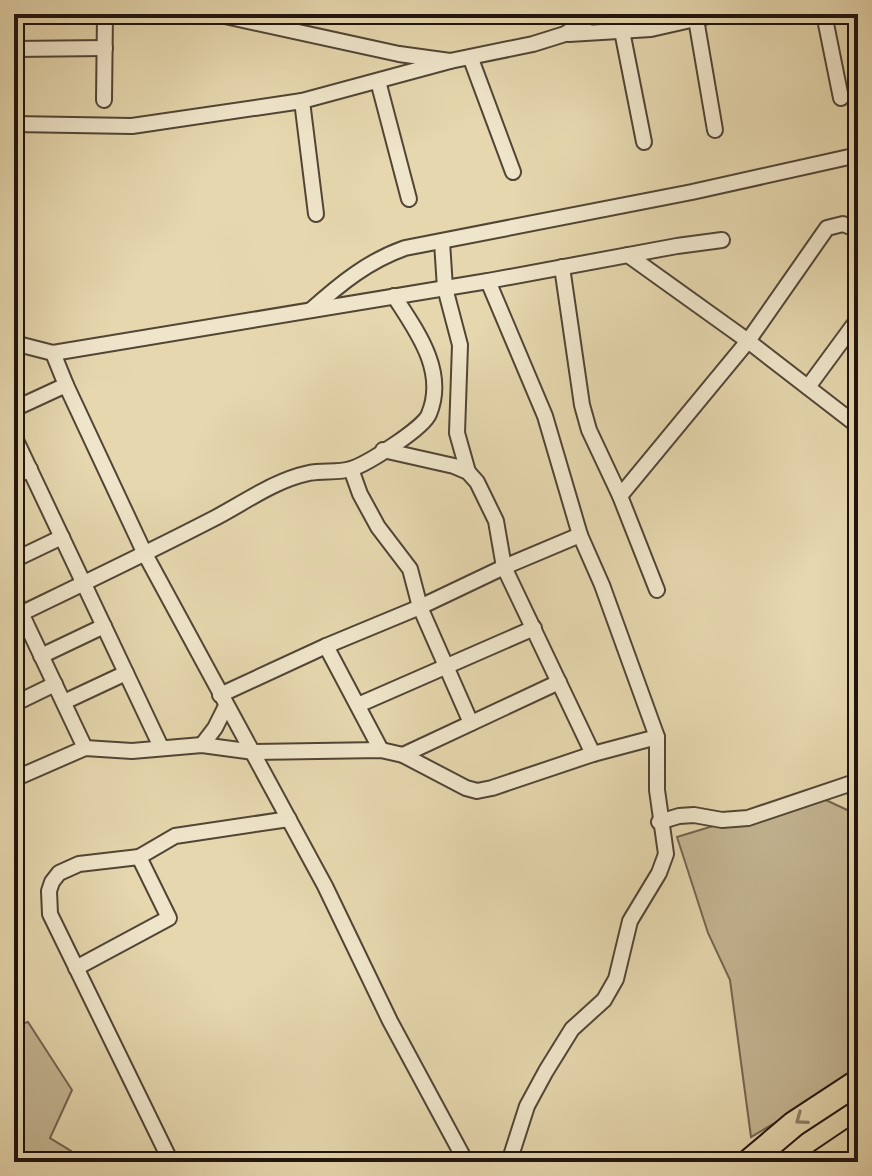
<svg xmlns="http://www.w3.org/2000/svg" width="872" height="1176" font-family="'IM FELL DW Pica',serif">
  <style>
    .green { fill: #c4b693; stroke: #726550; stroke-width: 2 }
    .lines { fill: none; stroke-linecap: round; stroke-linejoin: round }
    .minor-casing { stroke: #514536; stroke-width: 18 }
    .trunk-casing { stroke: #1f140e; stroke-width: 28 }
    .minor { stroke: #efe5ca; stroke-width: 14 }
    .trunk { stroke: #e6d7ae; stroke-width: 24 }
    .oneway { stroke: #8c7f66 }
  </style>
  <rect width="100%" height="100%" fill="#e6d7ae"/>
  <filter id="stains"><feTurbulence type="fractalNoise" baseFrequency=".0025" numOctaves="4"/><feColorMatrix values="0 0 0 0 .2 0 0 0 0 .09 0 0 0 0 .02 0 0 0 .5 -.17"/></filter>
  <radialGradient id="worn" r=".72"><stop offset=".6" stop-color="#630" stop-opacity="0"/><stop offset="1" stop-color="#630" stop-opacity=".3"/></radialGradient>
  <g class="green">
    <polygon points="815,795 858,815 858,1074 751,1137 730,980 708,933 677,837"/>
    <polygon points="28,1022 72,1090 50,1138 71,1151 66,1162 14,1162 14,1026"/>
  </g>
  <g class="lines">
    <g class="minor-casing">
      <g id="minor">
        <polyline points="216,14 399,54 450,61 533,44 565,34 596,14"/>
        <polyline points="824,14 841,98"/>
        <polyline points="696,19 715,130"/>
        <polyline points="622,31 644,142"/>
        <polyline points="569,34 651,29 717,14"/>
        <polyline points="14,49 105,48"/>
        <polyline points="471,59 513,172"/>
        <polyline points="378,81 409,199"/>
        <polyline points="104,100 105,14"/>
        <polyline points="302,101 316,214"/>
        <polyline points="14,124 132,126 302,101 450,61"/>
        <polyline points="442,242 445,288 460,345 457,433 468,472"/>
        <polyline points="628,255 748,341 858,426"/>
        <polyline points="562,267 582,405 589,430 620,496 657,590"/>
        <polyline points="488,281 677,246 722,240"/>
        <path d="M311,310C340,284 368,261 405,248L692,192L858,155"/>
        <polyline points="14,343 53,353 488,281 545,416 580,535 602,585 657,737 657,790 666,854 659,873 630,921 616,979 604,1000 572,1029 546,1071 527,1106 509,1162"/>
        <polyline points="53,353 66,385"/>
        <polyline points="808,387 858,319"/>
        <polyline points="14,409 66,385 145,554 325,886 390,1021 466,1162"/>
        <polyline points="14,436 161,747"/>
        <polyline points="383,450 454,466 468,472 477,482 496,521 504,567 593,754"/>
        <polyline points="351,469 360,494 378,527 410,569 420,607 471,723"/>
        <polyline points="14,477 30,469"/>
        <polyline points="620,496 748,341 827,228 843,224 858,230"/>
        <polyline points="14,560 62,537"/>
        <polyline points="14,598 85,748"/>
        <path d="M14,617C80,585 145,554 211,520C243,504 272,481 309,473C322,470 338,473 351,469C367,464 424,428 429,414C447,371 416,330 394,296"/>
        <polyline points="326,646 381,750"/>
        <polyline points="41,656 104,626"/>
        <polyline points="220,695 326,646 420,607 504,567 580,535"/>
        <polyline points="64,702 126,673"/>
        <polyline points="14,704 55,684"/>
        <polyline points="358,705 534,628"/>
        <polyline points="202,745 215,728 226,706"/>
        <polyline points="403,755 559,682"/>
        <polyline points="14,779 85,748 132,751 202,745 254,752 381,750 403,755 466,788 477,791 492,788 593,754 657,737"/>
        <polyline points="659,822 679,816 694,815 722,820 748,818 858,781"/>
        <polyline points="76,968 169,918 139,857"/>
        <polyline points="171,1162 50,914 49,891 52,882 59,873 79,864 139,857 175,836 289,819"/>
      </g>
    </g>
    <g class="trunk-casing">
      <g id="trunk">
        <polyline points="749,1162 794,1124 858,1082"/>
        <polyline points="821,1162 858,1137"/>
      </g>
    </g>
    <use href="#minor" class="minor"/>
    <use href="#trunk" class="trunk"/>
  </g>
  <defs><path id="oneway-chevron" d="M-2-3.5L2.5 0L-2 3.5" fill="none" stroke-width="1.6" stroke-linecap="round" stroke-linejoin="round" transform="scale(2)"/></defs>
  <use class="oneway" href="#oneway-chevron" transform="translate(801 1119) rotate(144)"/>
  <rect width="872" height="1176" fill="none" stroke="#e6d7ae" stroke-width="48"/>
  <rect x="16" y="16" width="840" height="1144" fill="none" stroke="#1f140e" stroke-width="4"/>
  <rect x="24" y="24" width="824" height="1128" fill="none" stroke="#1f140e" stroke-width="2"/>
  <rect width="100%" height="100%" filter="url(#stains)"/>
  <rect width="100%" height="100%" fill="url(#worn)"/>
</svg>
